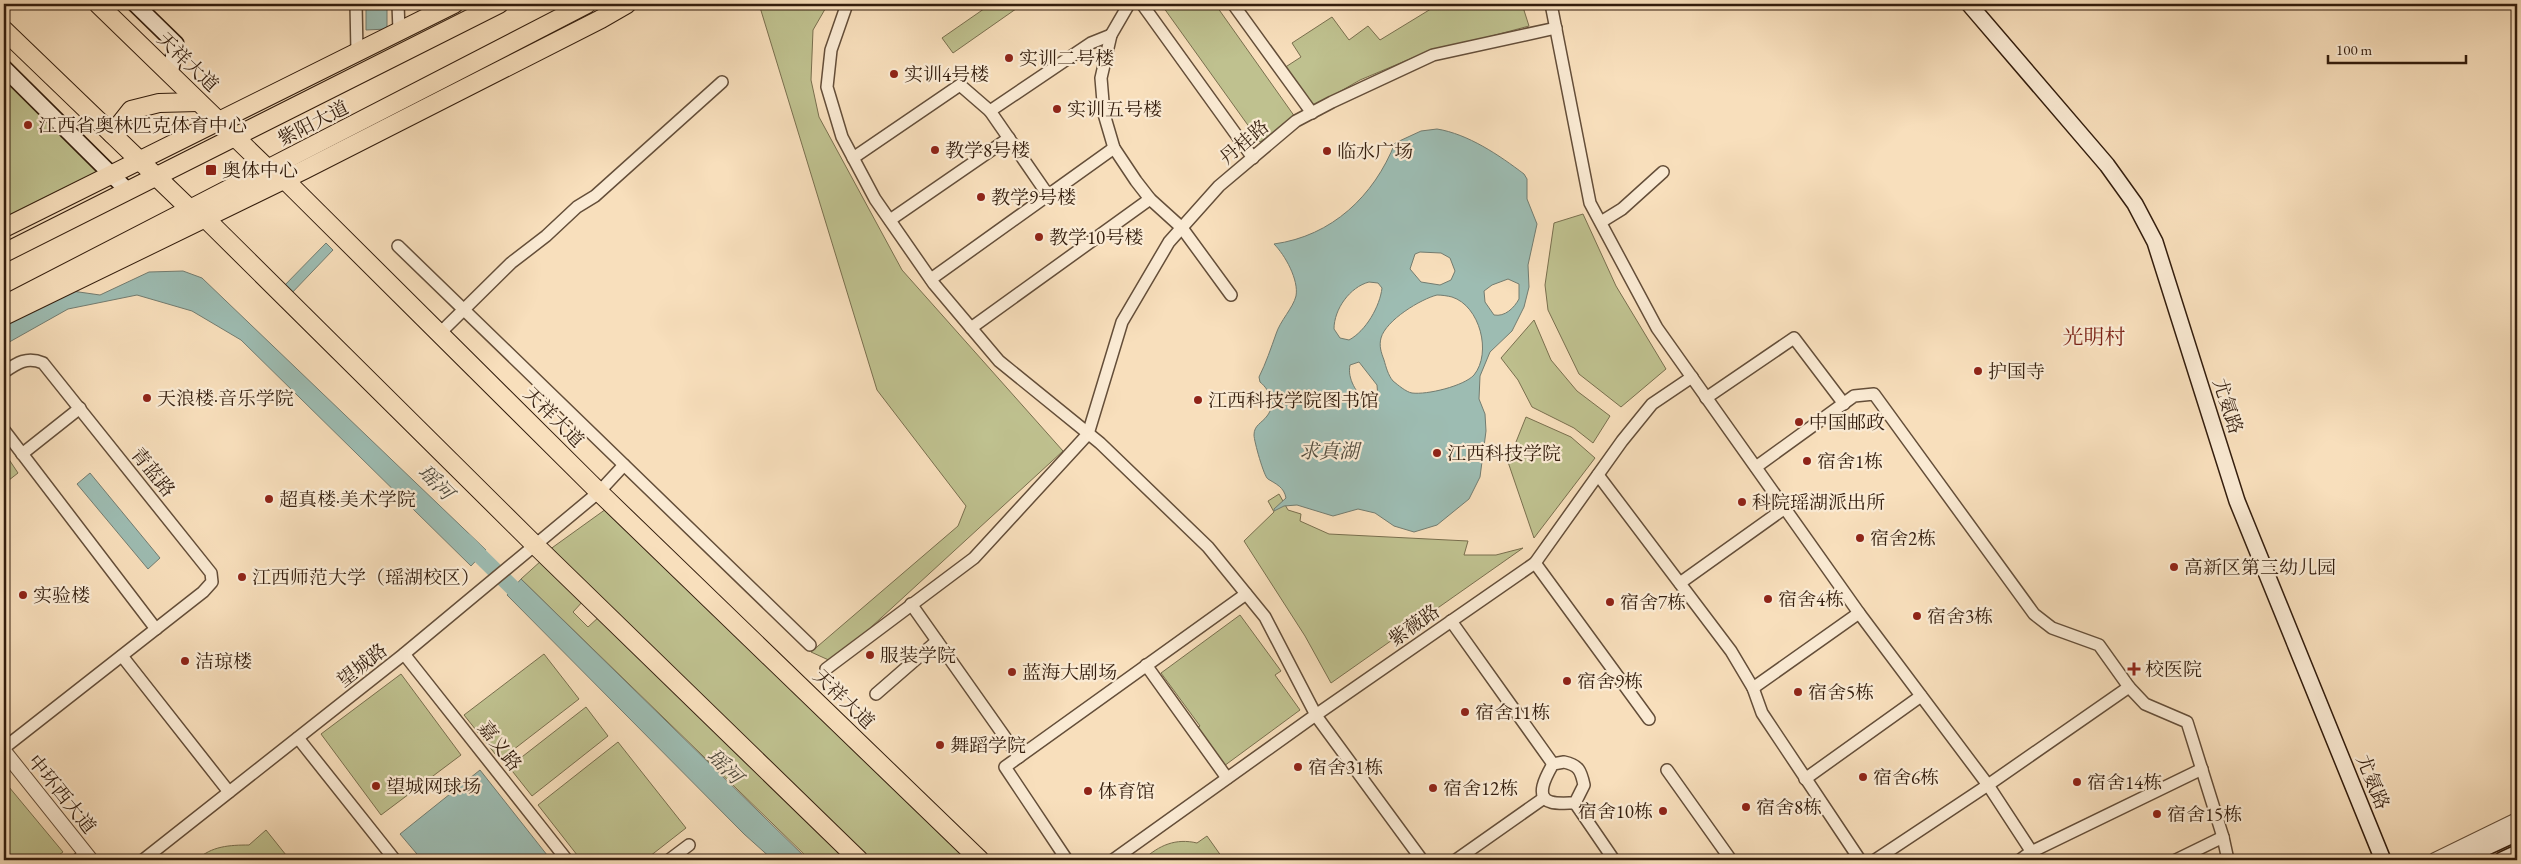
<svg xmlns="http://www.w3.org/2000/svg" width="2521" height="864" font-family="'EB Garamond','Noto Serif SC',serif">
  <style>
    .green { fill: #bfc18f; stroke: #796f4e }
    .water { fill: #9dbcb2; stroke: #737c70; fill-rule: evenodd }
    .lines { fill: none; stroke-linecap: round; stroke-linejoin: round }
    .river { stroke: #9dbcb2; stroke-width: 16 }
    .minor-casing { stroke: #644e39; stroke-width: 14 }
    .tertiary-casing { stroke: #644e39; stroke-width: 16 }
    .secondary-casing { stroke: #331d0d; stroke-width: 18 }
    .primary-casing { stroke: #331d0d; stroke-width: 20 }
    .trunk-casing { stroke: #331d0d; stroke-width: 20 }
    .minor { stroke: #faead3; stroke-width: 11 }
    .tertiary { stroke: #faead3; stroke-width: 14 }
    .secondary { stroke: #faead3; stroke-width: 15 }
    .primary { stroke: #f8dfbc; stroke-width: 18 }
    .trunk { stroke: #f8dfbc; stroke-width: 18 }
    .poi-dot { fill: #8f2418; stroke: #faead3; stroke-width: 2 }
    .labels { text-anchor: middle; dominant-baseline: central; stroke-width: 4.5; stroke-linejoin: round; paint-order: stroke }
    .poi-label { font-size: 19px; fill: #331d0d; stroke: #faead3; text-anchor: start }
    .street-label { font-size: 19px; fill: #331d0d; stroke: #faead3 }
    .water-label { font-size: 20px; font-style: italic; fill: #534d3f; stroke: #faead3 }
    .quarter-label { font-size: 21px; fill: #7a1f14; stroke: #faead3 }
  </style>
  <rect width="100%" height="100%" fill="#f8dfbc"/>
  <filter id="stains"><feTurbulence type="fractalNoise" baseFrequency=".004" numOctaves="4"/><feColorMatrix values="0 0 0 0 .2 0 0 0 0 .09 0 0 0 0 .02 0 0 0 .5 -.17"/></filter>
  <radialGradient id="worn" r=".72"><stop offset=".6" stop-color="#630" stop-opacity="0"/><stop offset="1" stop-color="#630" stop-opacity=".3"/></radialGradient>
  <g class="green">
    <polygon points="759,4 828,4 813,30 811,80 819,117 902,270 1063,451 833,662 811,652 958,526 966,506 877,390"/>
    <polygon points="991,4 1023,4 953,53 942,38"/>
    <polygon points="1161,4 1215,4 1295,117 1260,142"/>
    <polygon points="1439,4 1522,4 1529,26 1417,56 1360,80 1313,107 1284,68 1301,57 1292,43 1332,17 1349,40 1368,26 1380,40"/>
    <polygon points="4,77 99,172 4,219"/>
    <polygon points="1583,214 1616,286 1666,369 1621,407 1579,374 1548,310 1545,285 1554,223"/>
    <polygon points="1534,320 1551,360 1577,391 1610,416 1593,443 1574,428 1532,407 1518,380 1501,358"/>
    <polygon points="1526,417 1571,437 1595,458 1534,538 1508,462"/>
    <polygon points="4,452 18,473 4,484"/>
    <polygon points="1279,494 1288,510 1301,514 1300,521 1329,534 1468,541 1464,555 1496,555 1523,548 1331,683 1305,636 1244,541 1274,512 1268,501"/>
    <polygon points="606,509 972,860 867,860 549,550"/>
    <polygon points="542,560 584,600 573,612 588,627 600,616 849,860 810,860 521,579"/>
    <polygon points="1240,615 1281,671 1275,675 1300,710 1224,766 1196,728 1200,726 1161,673"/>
    <polygon points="544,654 579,699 500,760 464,715"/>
    <polygon points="401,674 461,755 381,815 321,734"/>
    <polygon points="586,707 608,736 532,796 509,767"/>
    <polygon points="618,742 686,828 645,860 581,860 538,805"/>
    <polygon points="4,781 63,852 52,860 4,860"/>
    <path d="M266,830L290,860H197C211,846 230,845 249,845Z"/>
    <path d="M1207,836L1224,860H1143C1159,845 1176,838 1197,843Z"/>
  </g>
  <g class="water">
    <polygon points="366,4 387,4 387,29 366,30"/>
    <path d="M1437,129C1468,134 1499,155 1524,174L1527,179V199L1537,224L1528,265L1529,287L1524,307L1512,331L1490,352L1480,376L1479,399L1485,414L1486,431L1480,477L1469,499L1437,525L1414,532L1394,526L1375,513L1358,509L1333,516L1297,505L1284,506L1274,511V509L1286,498C1284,487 1276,484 1268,479C1264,477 1254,441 1254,435C1254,425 1262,423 1267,416C1276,405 1270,390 1260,382L1259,377C1266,363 1271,348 1276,334C1280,321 1293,308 1296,296C1299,280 1285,255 1274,244C1332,236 1374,196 1395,143L1421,131ZM1420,252L1441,253L1450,258L1455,271L1451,280L1440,285L1421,282L1410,269L1415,254ZM1508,279L1519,284V299C1514,308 1505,317 1494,315L1485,302L1484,291L1492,285ZM1369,282L1378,283L1382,288C1380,306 1366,331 1349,340L1340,338L1334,329C1334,309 1350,287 1369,282ZM1437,295C1442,295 1448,296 1452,297C1480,306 1492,353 1474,375C1464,386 1427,395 1412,393C1406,392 1398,385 1393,381C1388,375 1386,367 1384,360C1381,352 1379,346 1381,338C1386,320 1421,299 1437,295ZM1359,362L1377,385L1378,398L1372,404L1366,403C1357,393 1347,379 1350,365Z"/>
    <polygon points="326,243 333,250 289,296 281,289"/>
    <polygon points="183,271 202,278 486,550 471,566 241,340 192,311 137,295 68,309 4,345 4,321 65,290 100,295 149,272"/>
    <polygon points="90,473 160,558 148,569 77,484"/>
    <polygon points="521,579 808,860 773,860 744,834 507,595"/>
    <polygon points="480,770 551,860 422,860 400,834"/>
  </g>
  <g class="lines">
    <polyline class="river" points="465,541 528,603"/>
    <g class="minor-casing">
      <g id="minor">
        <polyline points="356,4 357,52"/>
        <polyline points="398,4 399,31"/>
        <polyline points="847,4 831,50 827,87 842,137 875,199 934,284 999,361 1100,443 1208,547 1265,617 1317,717 1422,860"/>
        <polyline points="1129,4 1111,35 1101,78 1104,114 1114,148 1136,181 1150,199 1182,228 1231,295"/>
        <polyline points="1142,4 1253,158"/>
        <polyline points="1233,4 1312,113"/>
        <polyline points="1551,4 1590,203 1657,328 1859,613 1988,785 1875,860"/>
        <polyline points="853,158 960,85 990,111"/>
        <polyline points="1048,195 990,111 1091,43 1111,35"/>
        <polyline points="890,220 1009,138"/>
        <polyline points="1601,222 1622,209 1663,172"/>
        <polyline points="398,246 810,645"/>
        <polyline points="931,279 1114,148"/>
        <polyline points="971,328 1150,199"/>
        <polyline points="440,333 511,263 546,236 577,207 595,196 722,82"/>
        <path d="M4,372C17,363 27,356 43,363L211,573L212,582L203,592L4,748"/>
        <polyline points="1706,398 1794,338 1844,404"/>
        <polyline points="4,430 156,629"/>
        <polyline points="22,454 80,408"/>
        <polyline points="1756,467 1854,396 1874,394 2034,614 2052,628 2099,645 2129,687 2145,704 2187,722 2223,837 2228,860"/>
        <polyline points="1598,475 1731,651 1753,688 1762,713 1860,860"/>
        <polyline points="1535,563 1649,719"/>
        <polyline points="1680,583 1785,508"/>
        <polyline points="911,604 1019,757"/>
        <polyline points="1451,621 1553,764"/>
        <polyline points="404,654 567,860"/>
        <polyline points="122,656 229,792"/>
        <polyline points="1146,665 1227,778"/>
        <polyline points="826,669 974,558 1088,434 1122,322 1169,242 1219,186 1296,121 1332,102 1433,55 1556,28"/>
        <polyline points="1753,688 1859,613"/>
        <polyline points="876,694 937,641"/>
        <polyline points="298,738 395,860"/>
        <path d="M1564,762C1579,765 1581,771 1584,785L1575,803C1568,803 1557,804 1551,802C1533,797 1548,773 1553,764Z"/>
        <polyline points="1667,770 1731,860"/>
        <polyline points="1805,779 1921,696"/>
        <polyline points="1575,803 1614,860"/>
        <polyline points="77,860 85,854"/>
        <polyline points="143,860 404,654 599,492 624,465"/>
        <polyline points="669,860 689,845"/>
        <polyline points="1067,860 1005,767 1246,594"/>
        <polyline points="1113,860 1310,719 1535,563 1622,441 1652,404 1692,377"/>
        <polyline points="1456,860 1544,798"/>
        <polyline points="2020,860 2031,852 2202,769"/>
        <polyline points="2037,860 1988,785 2129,687"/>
        <polyline points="2176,860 2223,837"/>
      </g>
    </g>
    <g class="tertiary-casing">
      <g id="tertiary">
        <polyline points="4,751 91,860"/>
        <polyline points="2435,860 2517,820"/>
      </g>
    </g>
    <g class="secondary-casing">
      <g id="secondary">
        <polyline points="135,4 176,44 170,74"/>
        <polyline points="1969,4 2107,165 2135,204 2155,242 2237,501 2383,860"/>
        <polyline points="4,68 127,190"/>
        <polyline points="2459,860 2517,833"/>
        <polyline points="2502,860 2517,853"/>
      </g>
    </g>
    <g class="primary-casing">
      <g id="primary">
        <polyline points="98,4 269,170 285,180 599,492 980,860"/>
        <polyline points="4,30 191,210 206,219 535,545 859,860"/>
        <polyline points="112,134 131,110 159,103 198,102"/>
        <polyline points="4,228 454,4"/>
        <polyline points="4,316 304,170 601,19 627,4"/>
      </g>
    </g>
    <g class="trunk-casing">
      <g id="trunk">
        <polyline points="4,253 499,4"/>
        <polyline points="4,305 587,4"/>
      </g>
    </g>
    <use href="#minor" class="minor"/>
    <use href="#tertiary" class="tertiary"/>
    <use href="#secondary" class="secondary"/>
    <use href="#primary" class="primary"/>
    <use href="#trunk" class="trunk"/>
  </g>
  <g class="poi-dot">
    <circle cx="1009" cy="58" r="5"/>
    <circle cx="894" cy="74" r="5"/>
    <circle cx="1057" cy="109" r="5"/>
    <circle cx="28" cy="125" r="5"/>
    <circle cx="935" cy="150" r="5"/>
    <circle cx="1327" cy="151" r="5"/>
    <rect x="205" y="164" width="12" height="12" rx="2.5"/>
    <circle cx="981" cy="197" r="5"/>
    <circle cx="1039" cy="237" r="5"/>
    <circle cx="1978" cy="371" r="5"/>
    <circle cx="147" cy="398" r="5"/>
    <circle cx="1198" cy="400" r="5"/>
    <circle cx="1799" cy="422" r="5"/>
    <circle cx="1437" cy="453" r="5"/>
    <circle cx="1807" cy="461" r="5"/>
    <circle cx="269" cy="499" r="5"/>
    <circle cx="1742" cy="502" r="5"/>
    <circle cx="1860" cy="538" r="5"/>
    <circle cx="2174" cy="567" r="5"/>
    <circle cx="242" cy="577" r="5"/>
    <circle cx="23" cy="595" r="5"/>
    <circle cx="1768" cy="599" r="5"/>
    <circle cx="1610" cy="602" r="5"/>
    <circle cx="1917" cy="616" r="5"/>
    <circle cx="870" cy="655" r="5"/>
    <circle cx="185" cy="661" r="5"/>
    <path d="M2131.5 661.5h5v5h5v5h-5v5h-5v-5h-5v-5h5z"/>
    <circle cx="1012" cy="672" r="5"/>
    <circle cx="1567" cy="681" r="5"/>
    <circle cx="1798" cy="692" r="5"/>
    <circle cx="1465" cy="712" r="5"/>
    <circle cx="940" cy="745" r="5"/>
    <circle cx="1298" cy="767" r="5"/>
    <circle cx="1863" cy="777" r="5"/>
    <circle cx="2077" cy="782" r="5"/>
    <circle cx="376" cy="786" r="5"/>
    <circle cx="1433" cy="788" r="5"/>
    <circle cx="1088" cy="791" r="5"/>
    <circle cx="1746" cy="807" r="5"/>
    <circle cx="1663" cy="811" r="5"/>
    <circle cx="2157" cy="814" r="5"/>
  </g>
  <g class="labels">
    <g class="poi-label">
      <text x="1019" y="58">实训二号楼</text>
      <text x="904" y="74">实训4号楼</text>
      <text x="1067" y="109">实训五号楼</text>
      <text x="38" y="125">江西省奥林匹克体育中心</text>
      <text x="945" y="150">教学8号楼</text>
      <text x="1337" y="151">临水广场</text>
      <text x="222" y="170">奥体中心</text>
      <text x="991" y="197">教学9号楼</text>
      <text x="1049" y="237">教学10号楼</text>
      <text x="1988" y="371">护国寺</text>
      <text x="157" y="398">天浪楼·音乐学院</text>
      <text x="1208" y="400">江西科技学院图书馆</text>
      <text x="1809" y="422">中国邮政</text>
      <text x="1447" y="453">江西科技学院</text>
      <text x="1817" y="461">宿舍1栋</text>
      <text x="279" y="499">超真楼·美术学院</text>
      <text x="1752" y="502">科院瑶湖派出所</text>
      <text x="1870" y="538">宿舍2栋</text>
      <text x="2184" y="567">高新区第三幼儿园</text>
      <text x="252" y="577">江西师范大学（瑶湖校区）</text>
      <text x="33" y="595">实验楼</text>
      <text x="1778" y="599">宿舍4栋</text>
      <text x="1620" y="602">宿舍7栋</text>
      <text x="1927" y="616">宿舍3栋</text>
      <text x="880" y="655">服装学院</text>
      <text x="195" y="661">洁琼楼</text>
      <text x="2145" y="669">校医院</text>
      <text x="1022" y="672">蓝海大剧场</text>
      <text x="1577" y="681">宿舍9栋</text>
      <text x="1808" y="692">宿舍5栋</text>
      <text x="1475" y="712">宿舍11栋</text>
      <text x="950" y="745">舞蹈学院</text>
      <text x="1308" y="767">宿舍31栋</text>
      <text x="1873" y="777">宿舍6栋</text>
      <text x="2087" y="782">宿舍14栋</text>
      <text x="386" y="786">望城网球场</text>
      <text x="1443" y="788">宿舍12栋</text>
      <text x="1098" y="791">体育馆</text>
      <text x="1756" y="807">宿舍8栋</text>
      <text x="1653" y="811" text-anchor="end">宿舍10栋</text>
      <text x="2167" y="814">宿舍15栋</text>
    </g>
    <g class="street-label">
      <text transform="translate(188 62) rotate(44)">天祥大道</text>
      <text transform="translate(313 123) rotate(-27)">紫阳大道</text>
      <text transform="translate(1244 142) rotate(-40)">丹桂路</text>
      <text transform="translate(2228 406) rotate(72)">尤氨路</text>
      <text transform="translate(554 417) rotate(45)">天祥大道</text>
      <text transform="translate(153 472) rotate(51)">青蓝路</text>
      <text transform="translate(1414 625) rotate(-35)">紫薇路</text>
      <text transform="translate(362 665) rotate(-38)">望城路</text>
      <text transform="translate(844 699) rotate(44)">天祥大道</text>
      <text transform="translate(500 746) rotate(52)">嘉义路</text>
      <text transform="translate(2373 782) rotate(68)">尤氨路</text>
      <text transform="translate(62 794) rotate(51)">中环西大道</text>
    </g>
    <g class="water-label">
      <text x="1329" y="451">求真湖</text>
      <text transform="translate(436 482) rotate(45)">瑶河</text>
      <text transform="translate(725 766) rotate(45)">瑶河</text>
    </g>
    <g class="quarter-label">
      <text x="2094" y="336">光明村</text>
    </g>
  </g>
  <rect width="2521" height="864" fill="none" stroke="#f8dfbc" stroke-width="20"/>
  <rect x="5" y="5" width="2511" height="854" fill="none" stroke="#331d0d" stroke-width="2.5"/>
  <rect x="10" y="10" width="2501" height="844" fill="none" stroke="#331d0d"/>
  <path d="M2328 55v8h138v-8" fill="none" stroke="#331d0d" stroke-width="2.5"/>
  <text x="2336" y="55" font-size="15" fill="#331d0d" stroke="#faead3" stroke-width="4" paint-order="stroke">100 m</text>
  <rect width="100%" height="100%" filter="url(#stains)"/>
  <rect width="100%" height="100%" fill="url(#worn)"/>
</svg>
